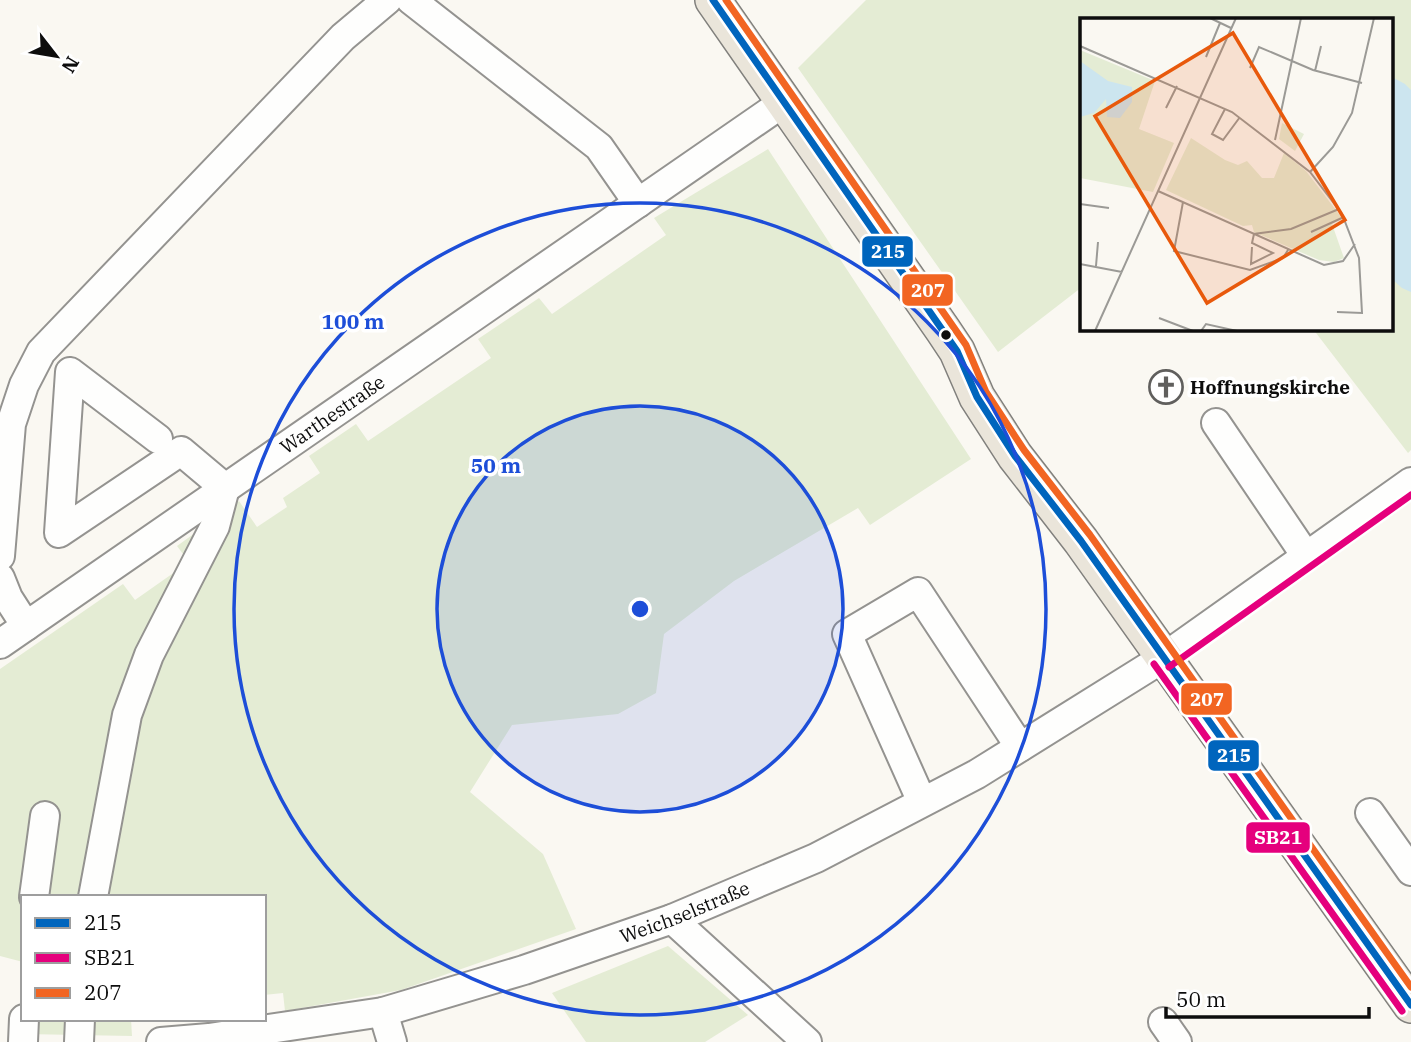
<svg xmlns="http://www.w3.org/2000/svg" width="1411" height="1042" font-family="'IBM Plex Serif',serif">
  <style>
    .green { fill: #e4ecd4 }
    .water { fill: #cce5ef }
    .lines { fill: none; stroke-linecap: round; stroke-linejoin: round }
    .minor-casing { stroke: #949390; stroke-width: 32 }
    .major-casing { stroke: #81807d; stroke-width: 38 }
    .minor { stroke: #fefefd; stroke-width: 28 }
    .major { stroke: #eae5da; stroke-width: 35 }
    .bus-1-casing { stroke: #fff; stroke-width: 12 }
    .bus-2-casing { stroke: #fff; stroke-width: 12 }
    .bus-3-casing { stroke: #fff; stroke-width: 12 }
    .bus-1 { stroke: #0065bd; stroke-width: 7 }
    .bus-2 { stroke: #e5007d; stroke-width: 7 }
    .bus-3 { stroke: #f26522; stroke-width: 7 }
    .ring { fill: none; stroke: #1d4ed8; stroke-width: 3.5 }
    .bus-dot { fill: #0d0d0d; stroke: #fff; stroke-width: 2.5 }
    .labels { text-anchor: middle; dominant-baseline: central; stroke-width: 7; stroke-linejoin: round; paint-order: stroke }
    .poi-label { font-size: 19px; font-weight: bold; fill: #0d0d0d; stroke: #fff; text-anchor: start }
    .street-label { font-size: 19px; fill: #0d0d0d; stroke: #fff }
    .inset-road { fill: none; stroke: #9b9a96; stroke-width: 2 }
    .view { fill: #e8590c; fill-opacity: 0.15; stroke: #e8590c; stroke-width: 3.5 }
    .inset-edge { fill: none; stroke: #0d0d0d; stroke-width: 3.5 }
    .centre { fill: #1d4ed8; stroke: #fff; stroke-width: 3.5 }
    .ring-label { font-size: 21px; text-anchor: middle; font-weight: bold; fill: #1d4ed8; stroke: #fff; stroke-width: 7; stroke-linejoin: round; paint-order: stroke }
    .line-badge { stroke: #fff; stroke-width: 2.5 }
    .badge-label { font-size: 19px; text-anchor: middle; font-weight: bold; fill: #fff }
  </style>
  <rect width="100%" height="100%" fill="#faf8f2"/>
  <g class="green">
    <polygon points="866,0 1411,0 1411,450 1408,453 1313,329 1392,329 1392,19 1082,19 1082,287 998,352 798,68"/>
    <polygon points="768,149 971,459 870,525 858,508 734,581 664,634 656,693 618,714 512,725 470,792 543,854 576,929 401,990 285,1011 283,993 264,995 264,897 23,897 23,962 0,956 0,669 123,584 135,600 189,562 177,546 239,501 257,527 287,507 283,498 320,473 309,456 356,424 368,441 491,358 478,339 539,298 552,314 666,235 654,218"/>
    <polygon points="668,946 748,1015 705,1042 586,1042 552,993"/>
    <polygon points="24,1019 131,1019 132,1036 24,1034"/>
  </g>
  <polygon class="water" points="1392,77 1405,84 1411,90 1411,292 1402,288 1392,279"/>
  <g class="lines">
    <g class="minor-casing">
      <g id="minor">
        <polyline points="411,0 599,147 638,203"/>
        <polyline points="1216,423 1306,556"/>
        <polyline points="0,556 11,424 24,385 41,352 343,37 387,0"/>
        <polyline points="0,578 8,598 26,626"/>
        <path id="s1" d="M0,644L784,102"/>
        <polyline points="922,802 847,634 918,592 1020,747"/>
        <polyline points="1370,813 1411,871"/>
        <polyline points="34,897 45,816"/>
        <polyline points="93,897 127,715 149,655 215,526 225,488 181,451 59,533 70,372 158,439"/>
        <polyline points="672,919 807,1042"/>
        <polyline points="383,1012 392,1042"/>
        <polyline points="1163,1022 1177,1042"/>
        <polyline points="23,1042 24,1019"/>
        <polyline points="79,1042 80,1019"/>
        <path id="s2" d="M161,1042L209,1038L383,1012L524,970L672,919L816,858L977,774L1163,658L1411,482"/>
      </g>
    </g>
    <g class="major-casing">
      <polyline id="major" points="713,0 943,330 957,351 977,397 1015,456 1081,541 1411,1005"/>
    </g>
    <use href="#minor" class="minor"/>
    <use href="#major" class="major"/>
    <g class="bus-1-casing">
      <polyline id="bus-1" points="713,0 957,351 977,397 1015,456 1081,541 1411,1005"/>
    </g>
    <g class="bus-2-casing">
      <g id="bus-2">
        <polyline points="1154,664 1402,1011"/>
        <polyline points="1169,667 1411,495"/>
      </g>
    </g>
    <g class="bus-3-casing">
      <polyline id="bus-3" points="726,0 966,345 986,392 1024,450 1090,535 1411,987"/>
    </g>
    <use href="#bus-1" class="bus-1"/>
    <use href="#bus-2" class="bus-2"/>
    <use href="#bus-3" class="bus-3"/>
  </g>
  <circle cx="640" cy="609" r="203" fill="#1d4ed8" fill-opacity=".12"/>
  <g class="ring">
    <circle cx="640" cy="609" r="203"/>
    <circle cx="640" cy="609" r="406"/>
  </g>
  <defs>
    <g id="church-ring" transform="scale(1.75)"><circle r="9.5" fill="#fff" stroke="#605f5d" stroke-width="1.5"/><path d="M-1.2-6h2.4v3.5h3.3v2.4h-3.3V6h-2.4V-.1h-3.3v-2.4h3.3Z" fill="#605f5d"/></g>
  </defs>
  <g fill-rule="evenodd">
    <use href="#church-ring" x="1166" y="387"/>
  </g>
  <circle class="bus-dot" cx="946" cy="335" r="6"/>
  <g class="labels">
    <g class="poi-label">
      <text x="1190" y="387">Hoffnungskirche</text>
    </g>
    <g class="street-label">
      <text stroke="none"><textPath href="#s1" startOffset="404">Warthestraße</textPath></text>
      <text stroke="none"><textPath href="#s2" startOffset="542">Weichselstraße</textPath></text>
    </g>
  </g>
  <g transform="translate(1080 18)">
    <rect width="313" height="313" fill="#faf8f2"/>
    <path d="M0,32L75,63L59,111L94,125L73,174L0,160ZM202,105L224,116L215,133L199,121ZM111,120L145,142L158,147L167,143L182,160H194L204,135L226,153L262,200L252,206L264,240L254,244L239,242L174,214L172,207L163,208L86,172Z" fill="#e4ecd4"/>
    <path d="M0,43L28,63L52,69V84L40,100L27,99L26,81L14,95L0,99Z" fill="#cce5ef"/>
    <path class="inset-road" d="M130,0L151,10M0,28L152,94L230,154L262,196L279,240L282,295L257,294M126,39L140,5M170,50L179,29L233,52L282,65M235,53L241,28M86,90L97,68M145,91L132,116L143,122L160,99M195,122L221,0M230,154L253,129L272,95L294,0M78,173L244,247L263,243L275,226M103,184L94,233L170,252L203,240L208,232M0,186L29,190M231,214L264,199M172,229L171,246L193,235L172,225L174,216L211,211L259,191M0,246L42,254M16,248L18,224M79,300L113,313M15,313L156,0M121,313L126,306L157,313"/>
    <path class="view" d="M153,15L265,202L127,285L15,98Z"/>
    <rect width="313" height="313" class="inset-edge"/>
  </g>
  <circle cx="640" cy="609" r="10" class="centre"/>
  <g class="ring-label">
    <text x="353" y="329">100 m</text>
    <text x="496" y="473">50 m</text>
  </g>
  <g class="line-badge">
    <rect x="861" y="235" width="53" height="33" rx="7" fill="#0065bd"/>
    <rect x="901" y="273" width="53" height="34" rx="7" fill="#f26522"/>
    <rect x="1180" y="682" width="53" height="34" rx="7" fill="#f26522"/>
    <rect x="1207" y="739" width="53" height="33" rx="7" fill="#0065bd"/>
    <rect x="1245" y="821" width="66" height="33" rx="7" fill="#e5007d"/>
  </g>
  <g class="badge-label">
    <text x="888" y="258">215</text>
    <text x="928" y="297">207</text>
    <text x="1207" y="706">207</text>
    <text x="1234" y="762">215</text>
    <text x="1278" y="844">SB21</text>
  </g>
  <rect x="21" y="895" width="245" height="126" fill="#ffffff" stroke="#9e9e9e" stroke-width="2"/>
  <rect x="35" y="918" width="35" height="10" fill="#0065bd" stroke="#9e9e9e" stroke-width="2"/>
  <text x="84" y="930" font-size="21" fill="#0d0d0d">215</text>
  <rect x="35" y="953" width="35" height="10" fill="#e5007d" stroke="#9e9e9e" stroke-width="2"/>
  <text x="84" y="965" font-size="21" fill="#0d0d0d">SB21</text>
  <rect x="35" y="988" width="35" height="10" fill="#f26522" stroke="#9e9e9e" stroke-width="2"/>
  <text x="84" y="1000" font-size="21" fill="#0d0d0d">207</text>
  <g transform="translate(56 56) rotate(121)" stroke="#ffffff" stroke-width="5" paint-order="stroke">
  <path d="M0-5L12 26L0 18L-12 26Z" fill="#0d0d0d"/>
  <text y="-10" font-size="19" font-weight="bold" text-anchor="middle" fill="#0d0d0d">N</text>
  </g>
  <path d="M1166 1007v10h203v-10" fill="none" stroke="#0d0d0d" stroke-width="3.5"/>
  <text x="1176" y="1007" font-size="21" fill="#0d0d0d" stroke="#ffffff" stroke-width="5" paint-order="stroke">50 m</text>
</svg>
